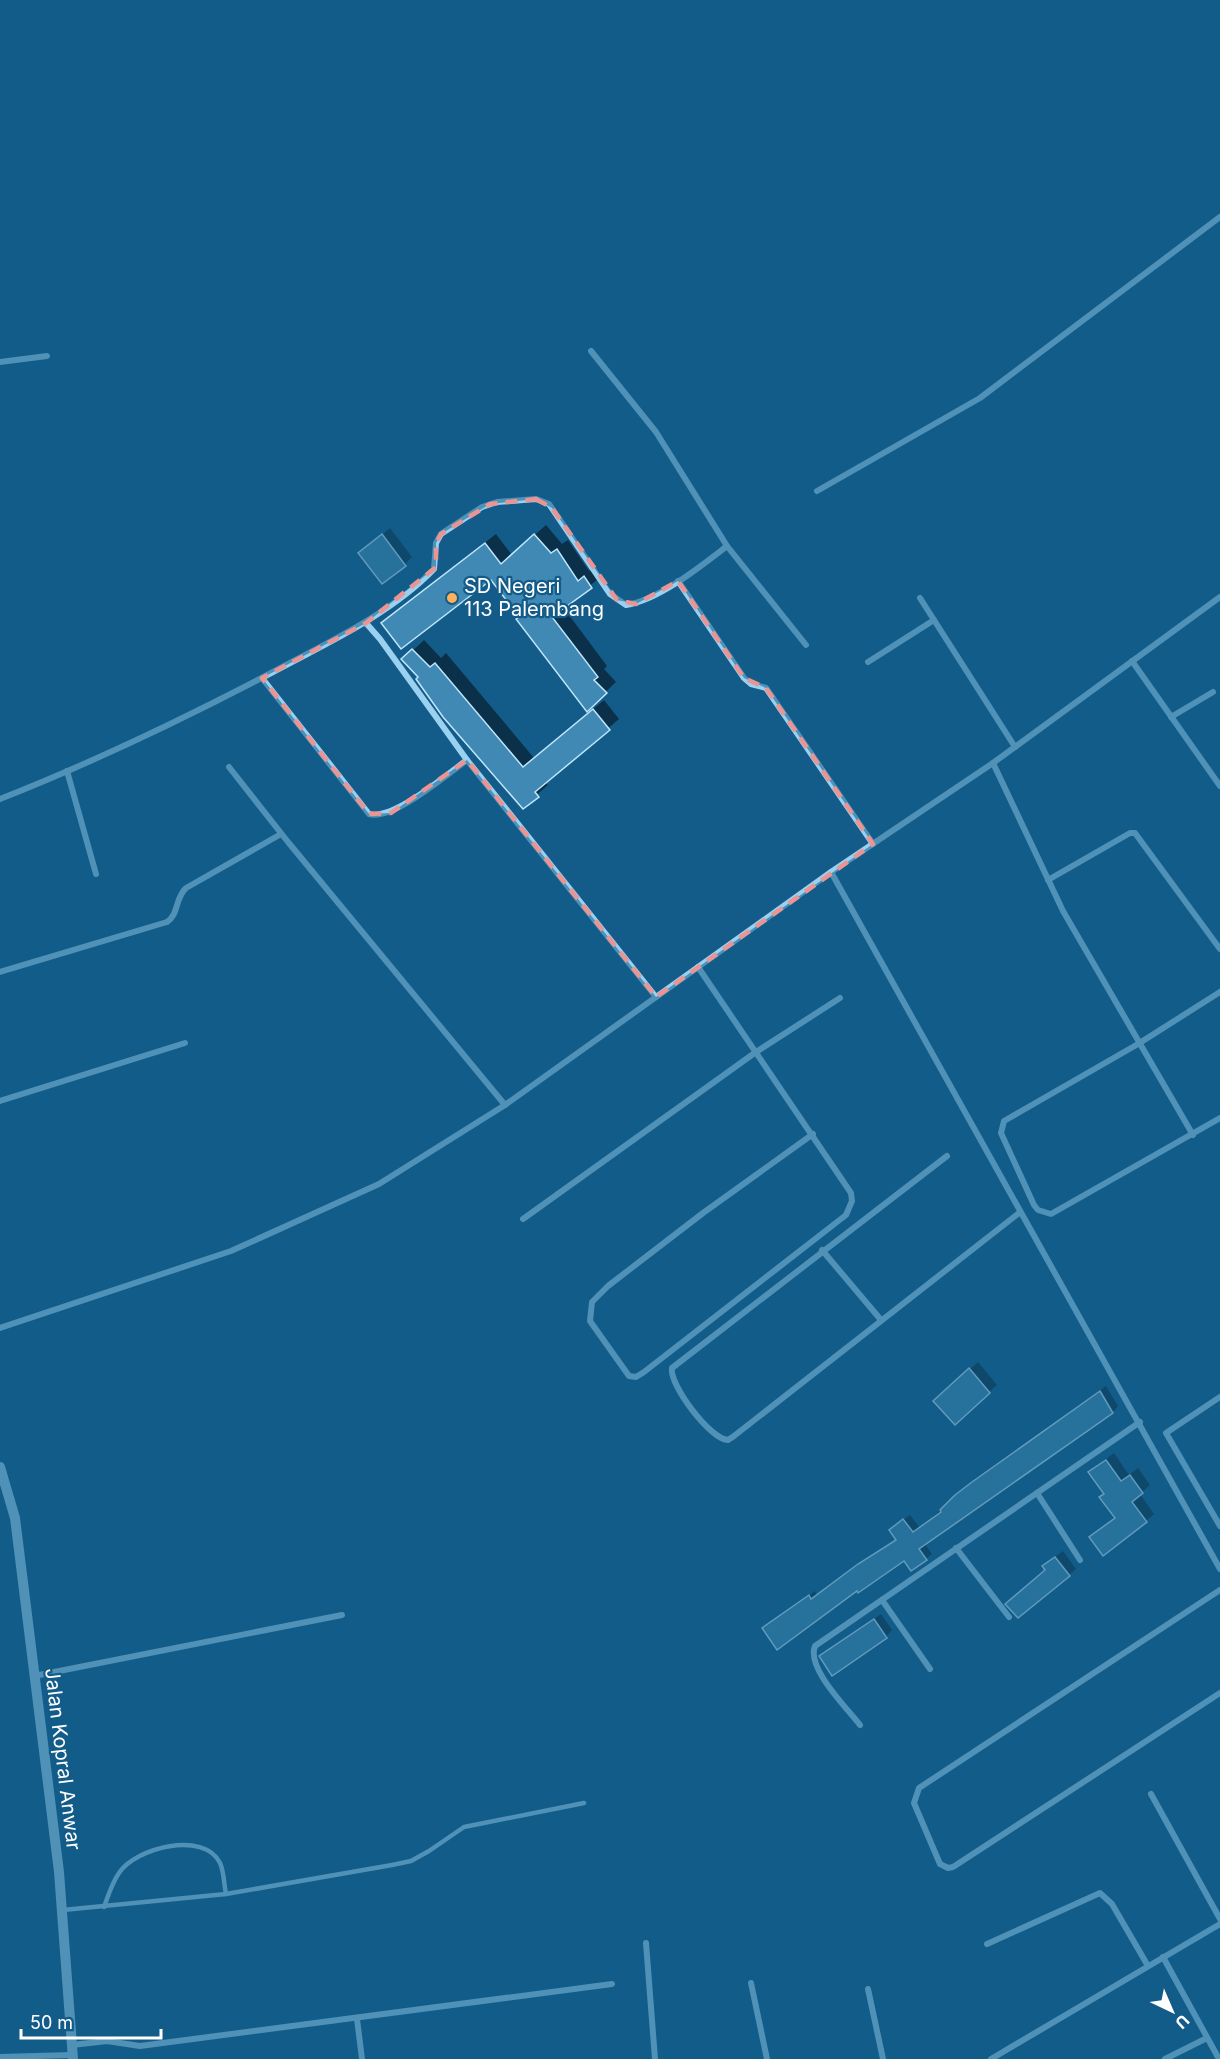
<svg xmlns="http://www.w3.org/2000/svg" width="1220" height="2059" font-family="Inter,sans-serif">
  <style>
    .shadow { fill: #0007 }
    .building { fill: #4089b5; stroke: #c0e6fb; stroke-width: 1.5 }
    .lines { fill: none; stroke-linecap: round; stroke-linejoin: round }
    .service { stroke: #9ad0f0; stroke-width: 4.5 }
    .minor { stroke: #9ad0f0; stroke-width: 6 }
    .tertiary { stroke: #9ad0f0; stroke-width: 10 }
    .marked { fill: none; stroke: #ea9494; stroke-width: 4.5; stroke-dasharray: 12 8; stroke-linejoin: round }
    .poi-dot { fill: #ffb159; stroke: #135c89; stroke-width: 2 }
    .labels { text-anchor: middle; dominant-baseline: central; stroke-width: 4.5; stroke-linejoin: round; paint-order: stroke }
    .poi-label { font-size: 20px; fill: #fff; stroke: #135c89; text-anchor: start }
    .street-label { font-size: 20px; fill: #fff; stroke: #135c89 }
  </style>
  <rect width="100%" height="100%" fill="#135c89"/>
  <g class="shadow">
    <polygon points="546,525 562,544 568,540 589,571 595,567 602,576 563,607 607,666 604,669 616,682 587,710 491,578 383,623 496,534 512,555"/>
    <polygon points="390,528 412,557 405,564 360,553"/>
    <polygon points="424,640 441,658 446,653 534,758 604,700 619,719 545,782 548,785 523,807 444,717 420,677 403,660"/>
    <polygon points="978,1362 997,1385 989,1392 943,1393"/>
    <polygon points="1106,1386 1118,1406 1113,1412 925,1544 932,1554 926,1559 905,1559 764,1628 815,1591 817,1595 897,1539 896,1525 910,1515 920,1528 979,1477"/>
    <polygon points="1114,1453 1129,1475 1138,1468 1150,1485 1140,1494 1154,1514 1146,1521 1091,1537 1116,1517 1105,1493 1090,1472"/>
    <polygon points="1063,1551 1076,1569 1069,1575 1047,1570 1051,1560"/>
    <polygon points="881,1614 892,1630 886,1637 821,1656"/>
  </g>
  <g class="building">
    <polygon points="382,534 406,566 382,584 358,553"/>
    <polygon points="534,534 551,553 557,549 578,581 584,576 592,588 552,617 598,677 594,680 607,693 587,712 516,619 519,617 491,580 401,649 381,623 485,543 501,564"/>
    <polygon points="412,649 430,667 435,663 523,767 593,709 610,730 535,792 539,797 523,809 443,717 416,679 418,677 401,659"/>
    <polygon points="969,1368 990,1393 955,1425 933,1401"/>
    <polygon points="1100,1391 1113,1413 919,1549 927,1560 911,1571 904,1561 858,1593 857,1591 777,1650 762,1628 809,1595 811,1599 858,1564 896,1540 889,1530 903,1519 913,1532 941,1512 940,1510 955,1495 972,1482"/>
    <polygon points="1106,1460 1121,1481 1130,1475 1143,1493 1132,1502 1147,1522 1103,1556 1089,1537 1115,1518 1099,1497 1104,1494 1088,1472"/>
    <polygon points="1055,1557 1070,1576 1018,1618 1005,1604 1045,1570 1042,1566"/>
    <polygon points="874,1619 887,1638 832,1676 819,1656"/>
  </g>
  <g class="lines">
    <g class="service">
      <path d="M104,1907C108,1896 112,1883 119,1873C135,1848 204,1830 220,1863C224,1871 224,1885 226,1894"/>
      <polyline points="63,1910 226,1894 392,1865 411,1861 429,1851 464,1827 584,1803"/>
    </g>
    <g class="minor">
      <polyline points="0,362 47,356"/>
      <polyline points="817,491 980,398 1220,217"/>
      <polyline points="727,546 806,645"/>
      <polyline points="678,581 744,678 751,684 766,688 873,844"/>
      <polyline points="920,598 1015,747"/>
      <polyline points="366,623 380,639 467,760 656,997"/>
      <polyline points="1132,661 1220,786"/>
      <polyline points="868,662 934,620"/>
      <path d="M262,678L369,814C393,821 446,775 467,760"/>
      <polyline points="1171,717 1213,692"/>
      <polyline points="993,763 1063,911 1193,1135"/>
      <polyline points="229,767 288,842 505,1105"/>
      <polyline points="67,771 96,874"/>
      <path d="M0,799C99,760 196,713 290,663C338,638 396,609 434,569L436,543L441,534L482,507L497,502L536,499L549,504L610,594L626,605C659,600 701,566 727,546L656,432L591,351"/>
      <polyline points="831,872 1220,1569"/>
      <polyline points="1048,880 1130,833 1135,833 1220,949"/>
      <polyline points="698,967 851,1193 852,1201 846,1215 644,1372 636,1377 629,1376 590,1321 592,1302 608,1286 703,1213 813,1134"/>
      <path d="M0,972L167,922C179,914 175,898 186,888L281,834"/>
      <polyline points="1220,992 1138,1044 1004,1121 1001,1133 1034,1205 1038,1210 1051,1214 1220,1118"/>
      <polyline points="0,1101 185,1043"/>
      <path d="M947,1156L672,1368C669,1385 711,1440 728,1440L734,1436L1019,1213"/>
      <polyline points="523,1219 756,1052 840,998"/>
      <polyline points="822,1250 881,1320"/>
      <polyline points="0,1328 231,1251 379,1184 505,1105 831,872 993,763 1220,597"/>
      <polyline points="1220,1397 1166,1433 1220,1526"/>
      <polyline points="1037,1493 1080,1560"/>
      <polyline points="956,1548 1009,1617"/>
      <polyline points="1220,1590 919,1788 914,1803 940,1864 948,1868 953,1867 1220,1693"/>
      <polyline points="882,1600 930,1669"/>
      <polyline points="34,1676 342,1615"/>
      <path d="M860,1725C847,1708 806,1668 815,1646L1140,1422"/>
      <polyline points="1151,1794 1220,1919"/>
      <polyline points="646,1943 655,2059"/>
      <polyline points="987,1944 1100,1893 1112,1904 1148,1966"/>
      <polyline points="1163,1957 1219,2059"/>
      <polyline points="751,1983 767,2059"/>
      <polyline points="868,1989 883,2059"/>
      <polyline points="357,2019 362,2059"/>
      <polyline points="72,2045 107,2041 140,2046 612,1984"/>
      <polyline points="0,2057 72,2055"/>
      <polyline points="991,2059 1220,1924"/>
      <polyline points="1165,2059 1207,2038"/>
    </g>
    <polyline class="tertiary" points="0,1467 15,1518 59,1872 73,2059"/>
  </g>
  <path d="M0 0H1220V2059H0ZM536,499L552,508L617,600L636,604L678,581L744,678L766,688L873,844L656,997L467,760L391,813L369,814L262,678L366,623L436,567V543L441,534L490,504Z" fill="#135c89" fill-opacity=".55" fill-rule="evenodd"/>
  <path class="marked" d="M536,499L552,508L617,600L636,604L678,581L744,678L766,688L873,844L656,997L467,760L391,813L369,814L262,678L366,623L436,567V543L441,534L490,504Z"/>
  <circle class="poi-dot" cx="452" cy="598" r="6"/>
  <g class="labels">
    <g class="poi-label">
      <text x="464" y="586">SD Negeri<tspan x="464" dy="23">113 Palembang</tspan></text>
    </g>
    <g class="street-label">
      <text transform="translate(63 1759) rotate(83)">Jalan Kopral Anwar</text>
    </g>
  </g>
  <g transform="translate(1172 2011) rotate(136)" stroke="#135c89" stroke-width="4.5" paint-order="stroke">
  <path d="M0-4.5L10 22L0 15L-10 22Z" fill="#ffffff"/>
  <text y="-9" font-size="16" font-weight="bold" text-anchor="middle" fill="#ffffff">U</text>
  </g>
  <path d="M21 2029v9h140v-9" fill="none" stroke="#ffffff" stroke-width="3"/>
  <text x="30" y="2029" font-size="18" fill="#ffffff" stroke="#135c89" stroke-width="4.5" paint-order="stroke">50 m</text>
</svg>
